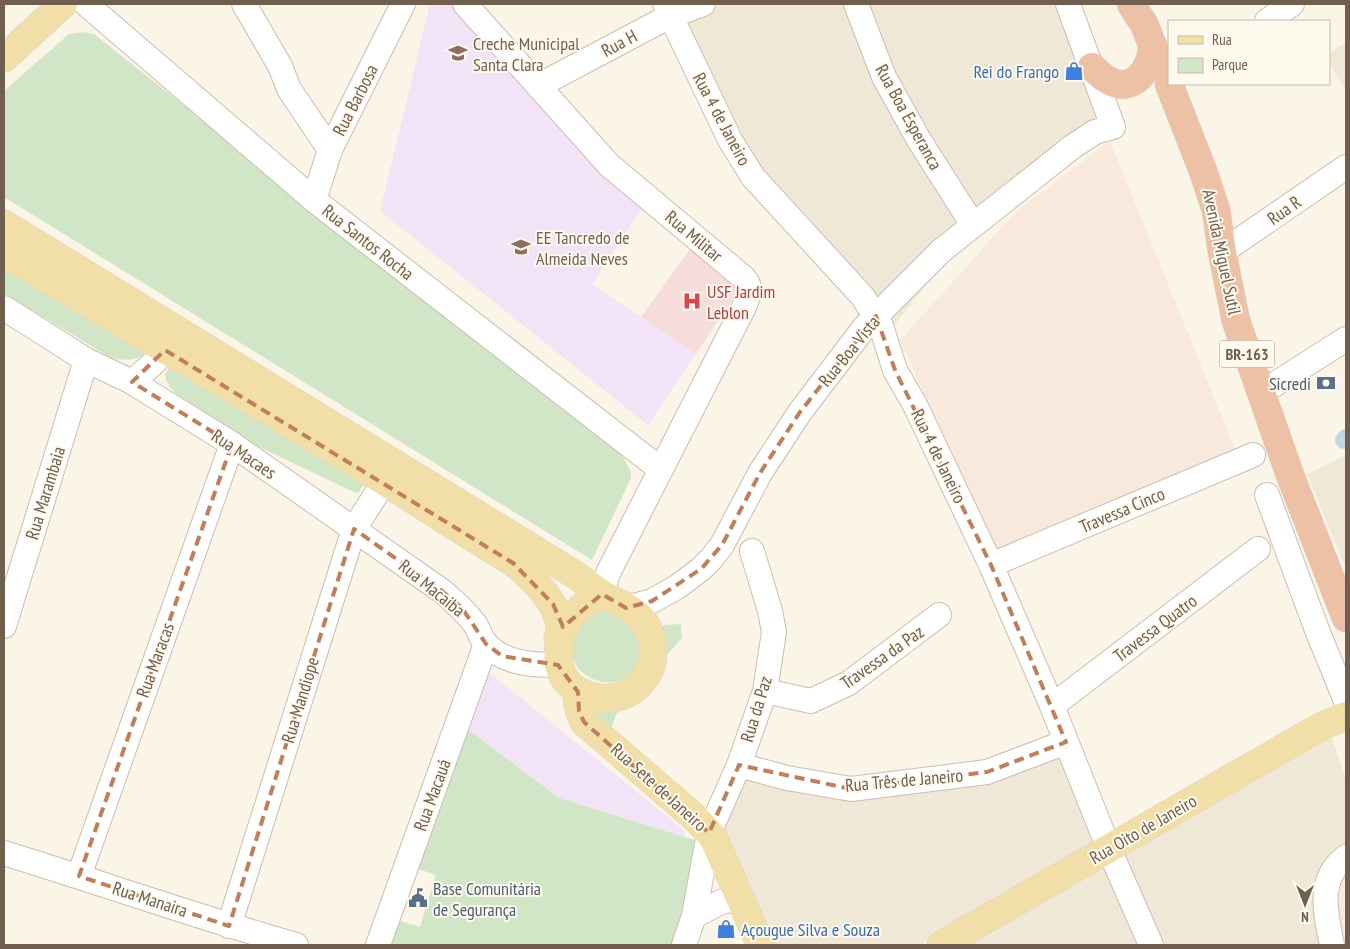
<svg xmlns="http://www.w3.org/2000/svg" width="1350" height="949" font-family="'PT Sans Narrow',sans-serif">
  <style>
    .residential { fill: #f0e8d6 }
    .commercial { fill: #f9e8dc }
    .education { fill: #f2e4f6 }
    .medical { fill: #f6dcdb }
    .green { fill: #d0e6c7 }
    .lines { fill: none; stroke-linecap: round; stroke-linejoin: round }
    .canal { stroke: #bed7e1; stroke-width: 18 }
    .minor-casing { stroke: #cabeae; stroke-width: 26 }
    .major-casing { stroke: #dad5d1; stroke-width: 29 }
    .highway-casing { stroke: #dad5d1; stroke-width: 29 }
    .minor { stroke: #fff; stroke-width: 24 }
    .major { stroke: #f1dfa7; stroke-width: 28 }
    .highway { stroke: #edc1a5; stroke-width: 28 }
    .marked { fill: none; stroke: #c17e58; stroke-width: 4; stroke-dasharray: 10 6; stroke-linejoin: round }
    .labels { text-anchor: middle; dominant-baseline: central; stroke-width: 4; stroke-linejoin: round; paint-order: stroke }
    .shield { fill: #fdf9ed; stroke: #9a8d7e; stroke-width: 1 }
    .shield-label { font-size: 16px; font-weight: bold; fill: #705f4e }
    .education-label { font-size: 18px; fill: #785e54; stroke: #fdf9ed; text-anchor: start }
    .street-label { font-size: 18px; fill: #705f4e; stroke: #fdf9ed }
    .shop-label { font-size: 18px; fill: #366cbe; stroke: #fdf9ed; text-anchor: end }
    .health-label { font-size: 18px; fill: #be3a42; stroke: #fdf9ed; text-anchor: start }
    .service-label { font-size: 18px; fill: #4e5e75; stroke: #fdf9ed; text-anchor: end }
  </style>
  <rect width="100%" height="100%" fill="#faf5e7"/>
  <g class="residential">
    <polygon points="723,4 852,4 969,231 892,328 740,144 685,18"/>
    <polygon points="869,4 1057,4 1102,122 978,222 898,77"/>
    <polygon points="1346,42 1346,91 1329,63 1329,54"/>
    <polygon points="1346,455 1346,569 1307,474"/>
    <polygon points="1331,735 1346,781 1346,850 1317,879 1314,904 1323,945 1159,945 1117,852"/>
    <polygon points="1060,753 1099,842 921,945 773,945 722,832 746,773 841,795"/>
    <polygon points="1105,863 1140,945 963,945"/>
  </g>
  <g class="commercial">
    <polygon points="1110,141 1238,457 996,556 900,340 1017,211"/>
    <polygon points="1346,868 1346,945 1337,945 1333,907"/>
  </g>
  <g class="education">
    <polygon points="430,4 453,4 547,106 648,199 592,284 696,354 648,425 380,211"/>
    <polygon points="486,673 491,674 684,830 685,837 559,798 461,724"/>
  </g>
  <polygon class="medical" points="696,241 742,285 696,354 641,317"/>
  <g class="green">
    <polygon points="83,32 94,34 621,453 631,472 631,478 592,560 4,197 4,91 69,34"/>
    <path d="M4,270L142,350L144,354C136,362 121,360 111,358L4,293Z"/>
    <polygon points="171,366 364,484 358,493 345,488 241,438 183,402 170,387 166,380 165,374"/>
    <path d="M597,607L634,614L644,661C638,666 632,676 625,679C597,692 562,666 571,636C573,628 591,613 597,607Z"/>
    <polygon points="681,624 682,638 666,656 660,630 663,625"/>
    <polygon points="626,703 616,715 610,732 585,707"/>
    <polygon points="461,724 559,798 701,842 676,945 386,945 394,919 420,927 436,875 416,868"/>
  </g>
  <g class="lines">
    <polyline class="canal" points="1344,440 1346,438"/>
    <g class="minor-casing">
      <g id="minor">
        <polyline points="86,4 314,200 660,469"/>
        <polyline points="244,4 280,66 289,89 330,150"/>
        <path d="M465,4L609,165L744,278C753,288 748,296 744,307L608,573L602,594"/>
        <polyline points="665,4 730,140 753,177 863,297 881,326 895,370 915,405 991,565 1052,706 1109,849 1151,945"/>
        <polyline points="856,4 884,77 919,140 973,225"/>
        <polyline points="1267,21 1292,4"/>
        <polyline points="538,86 670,16 703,4"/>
        <polyline points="314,200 330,150 403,4"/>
        <polyline points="1222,252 1346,167"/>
        <polyline points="4,308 86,360 132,382 157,360 165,350"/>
        <path d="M132,382L232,444L442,591C454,601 465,611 475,624C479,630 481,639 486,644C504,664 534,665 559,665"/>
        <polyline points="1261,393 1346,339"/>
        <polyline points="1267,495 1317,630 1346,701"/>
        <polyline points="991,565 1253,455"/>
        <polyline points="626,608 652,601 677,587 701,569 711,559 722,545 760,473 800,412 864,328 941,251 1072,147 1095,132 1113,127 1068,4"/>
        <polyline points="4,626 86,360"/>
        <polyline points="765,691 811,701 849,683 939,615"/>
        <polyline points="1052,706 1258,549"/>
        <polyline points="739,765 787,778 851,789 987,772 1066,742"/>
        <path d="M4,853C101,883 198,917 296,945"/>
        <polyline points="79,876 232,444"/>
        <polyline points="694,916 723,901 741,900"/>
        <polyline points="229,926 354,529 384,482"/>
        <polyline points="378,945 486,644"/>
        <polyline points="684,945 694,916 709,833 739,765 765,691 774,632 770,611 752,551"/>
        <path d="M1332,945C1326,914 1316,879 1346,857"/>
      </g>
    </g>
    <g class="major-casing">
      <g id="major">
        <polyline points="4,58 63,4"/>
        <path d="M4,224L574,574C583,580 592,588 602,594C612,601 625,605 635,613C652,626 656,647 651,666C647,678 637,689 626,694C602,705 565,694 559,665C556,649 564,631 558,617C551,596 527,571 508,559C466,534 425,507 384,481C258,404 130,329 4,253"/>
        <path d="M558,639C568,617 582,605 602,594"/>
        <path d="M578,691C576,703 579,711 584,722L693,816L713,837L761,945"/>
        <polyline points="941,945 1320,727 1346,716"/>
      </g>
    </g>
    <g class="highway-casing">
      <g id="highway">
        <polyline points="1131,4 1144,24 1160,64"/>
        <path d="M1092,67C1097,72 1102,77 1108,80C1134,95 1150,69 1153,46"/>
        <polyline points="1169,84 1203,171 1216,210 1222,252 1236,321 1290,475 1346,618"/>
      </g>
    </g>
    <use href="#minor" class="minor"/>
    <use href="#major" class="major"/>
    <use href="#highway" class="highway"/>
  </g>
  <path class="marked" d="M876,316L895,370L991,565L1066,742L987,772L851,789L739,765L709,833L584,722L579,711L578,692L558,665L502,656L486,644L462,608L442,591L354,529L229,926L79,876L232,444L132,382L165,350L513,563L553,604L563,627L602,594L626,608L652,601L701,569L722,545L760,473L800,412Z"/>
  <defs>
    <g id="school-bare" transform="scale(1.5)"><path d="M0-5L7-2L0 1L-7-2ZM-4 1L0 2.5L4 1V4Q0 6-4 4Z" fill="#8d6e63" stroke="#fdf9ed" stroke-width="2.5" paint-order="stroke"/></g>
    <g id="shop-bare" transform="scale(1.5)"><path d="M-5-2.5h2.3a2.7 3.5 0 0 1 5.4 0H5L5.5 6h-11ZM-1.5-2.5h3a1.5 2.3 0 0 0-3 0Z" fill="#3f7fe0" stroke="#fdf9ed" stroke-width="2.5" paint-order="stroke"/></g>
    <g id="hospital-bare" transform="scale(1.5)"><path d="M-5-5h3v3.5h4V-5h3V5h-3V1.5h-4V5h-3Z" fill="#e0444e" stroke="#fdf9ed" stroke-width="2.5" paint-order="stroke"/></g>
    <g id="bank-bare" transform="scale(1.5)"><path d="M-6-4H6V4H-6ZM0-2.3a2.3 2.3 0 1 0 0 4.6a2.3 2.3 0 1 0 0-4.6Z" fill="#5c6f8a" stroke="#fdf9ed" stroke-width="2.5" paint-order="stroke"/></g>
    <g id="civic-bare" transform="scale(1.5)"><path d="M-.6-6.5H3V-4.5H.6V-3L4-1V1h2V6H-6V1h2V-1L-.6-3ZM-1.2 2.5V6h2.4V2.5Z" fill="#5c6f8a" stroke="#fdf9ed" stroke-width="2.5" paint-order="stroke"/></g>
  </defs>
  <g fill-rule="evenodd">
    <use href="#school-bare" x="458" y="53"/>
    <use href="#shop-bare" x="1074" y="71"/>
    <use href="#school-bare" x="521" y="247"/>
    <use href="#hospital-bare" x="692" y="301"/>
    <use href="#bank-bare" x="1326" y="383"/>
    <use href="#civic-bare" x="418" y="898"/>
    <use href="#shop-bare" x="726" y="929"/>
  </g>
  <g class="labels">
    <rect class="shield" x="1219.5" y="340.5" width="55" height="27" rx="4"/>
    <g class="shield-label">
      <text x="1247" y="354">BR-163</text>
    </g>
    <g class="education-label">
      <text x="473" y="43">Creche Municipal<tspan x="473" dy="21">Santa Clara</tspan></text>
      <text x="536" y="237">EE Tancredo de<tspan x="536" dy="21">Almeida Neves</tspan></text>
    </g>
    <g class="street-label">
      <text transform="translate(619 43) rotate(-28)">Rua H</text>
      <text transform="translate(355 100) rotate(-63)">Rua Barbosa</text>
      <text transform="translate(909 117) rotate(61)">Rua Boa Esperanca</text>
      <text transform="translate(722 119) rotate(62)">Rua 4 de Janeiro</text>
      <text transform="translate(1284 210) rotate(-35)">Rua R</text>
      <text transform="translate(694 236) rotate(40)">Rua Militar</text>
      <text transform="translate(368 242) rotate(38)">Rua Santos Rocha</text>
      <text transform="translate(1222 252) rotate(78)">Avenida Miguel Sutil</text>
      <text transform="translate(849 351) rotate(-51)">Rua Boa Vista</text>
      <text transform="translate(244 454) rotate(34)">Rua Macaes</text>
      <text transform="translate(939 456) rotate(64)">Rua 4 de Janeiro</text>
      <text transform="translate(45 493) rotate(-73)">Rua Marambaia</text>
      <text transform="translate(1122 510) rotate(-23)">Travessa Cinco</text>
      <text transform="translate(432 588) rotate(39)">Rua Macaiba</text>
      <text transform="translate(1155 628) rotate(-37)">Travessa Quatro</text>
      <text transform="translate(882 657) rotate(-35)">Travessa da Paz</text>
      <text transform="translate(155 660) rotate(-70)">Rua Maracas</text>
      <text transform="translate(300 700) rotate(-73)">Rua Mandiope</text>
      <text transform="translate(756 709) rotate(-73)">Rua da Paz</text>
      <text transform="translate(904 780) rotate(-5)">Rua Três de Janeiro</text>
      <text transform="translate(659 787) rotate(42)">Rua Sete de Janeiro</text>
      <text transform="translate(432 795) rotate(-70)">Rua Macauá</text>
      <text transform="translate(1143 829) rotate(-30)">Rua Oito de Janeiro</text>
      <text transform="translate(150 899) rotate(18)">Rua Manaira</text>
    </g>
    <g class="shop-label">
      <text x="1059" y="71">Rei do Frango</text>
      <text x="741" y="929" text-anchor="start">Açougue Silva e Souza</text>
    </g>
    <g class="health-label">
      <text x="707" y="291">USF Jardim<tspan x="707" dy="21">Leblon</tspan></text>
    </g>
    <g class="service-label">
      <text x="1311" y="383">Sicredi</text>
      <text x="433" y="888" text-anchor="start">Base Comunitária<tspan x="433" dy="21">de Segurança</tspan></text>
    </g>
  </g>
  <rect width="1350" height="949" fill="none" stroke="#705f4e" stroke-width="10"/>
  <rect x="1168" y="20" width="162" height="65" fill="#fdf9ed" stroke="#c5bbad"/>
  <rect x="1178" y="36" width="25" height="8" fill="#f1dfa7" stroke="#c5bbad"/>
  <text x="1212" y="45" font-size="15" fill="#705f4e">Rua</text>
  <rect x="1178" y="58" width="25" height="15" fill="#d0e6c7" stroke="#c5bbad"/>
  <text x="1212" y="70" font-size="15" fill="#705f4e">Parque</text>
  <g transform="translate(1305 904) rotate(180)" stroke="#fdf9ed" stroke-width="4" paint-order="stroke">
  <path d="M0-4L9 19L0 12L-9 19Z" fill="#705f4e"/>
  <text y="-8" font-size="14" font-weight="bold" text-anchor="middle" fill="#705f4e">N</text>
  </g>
</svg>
